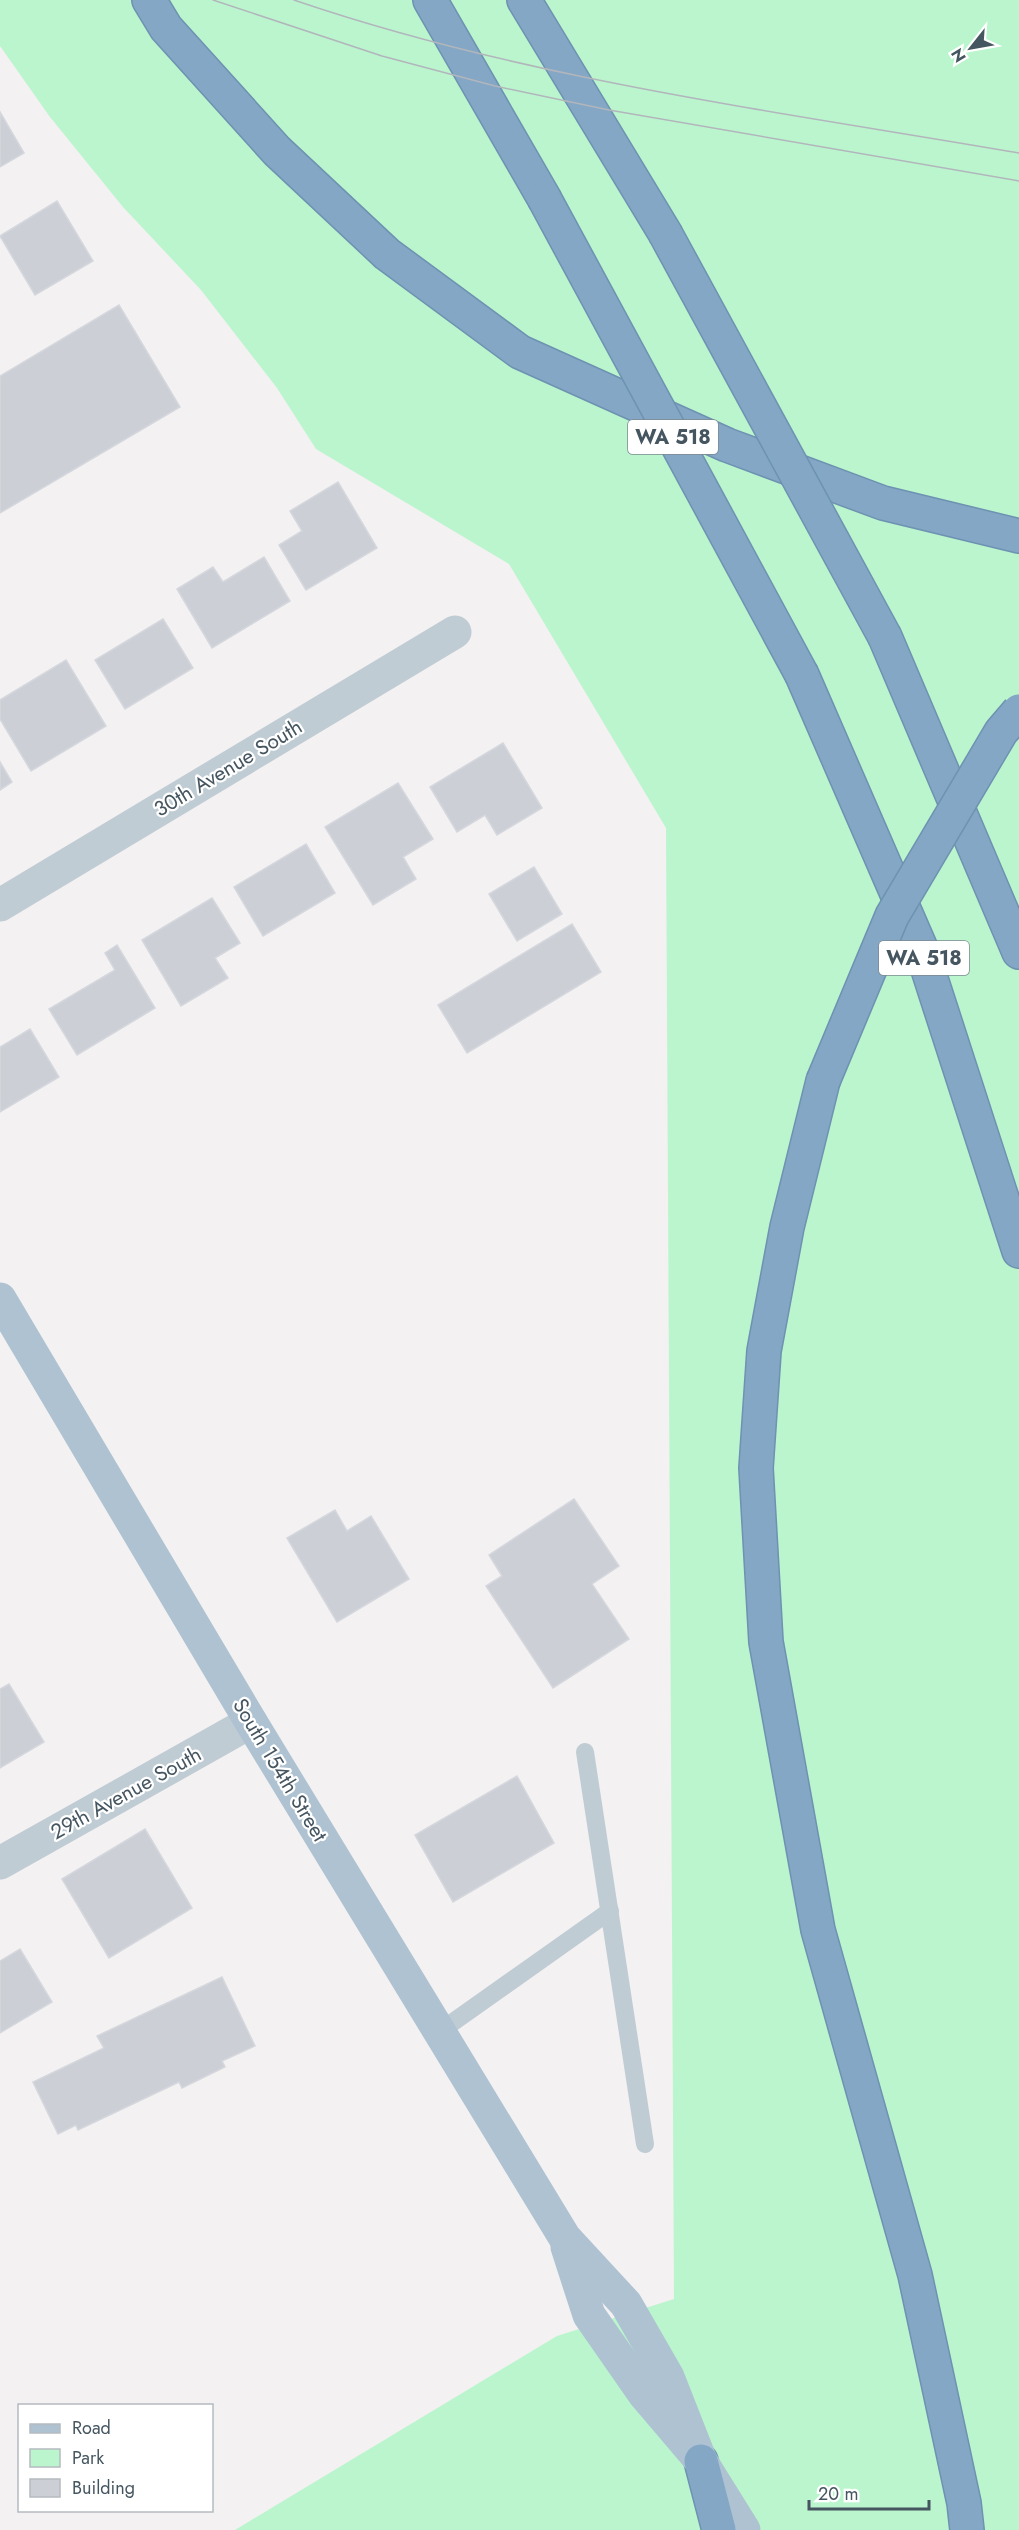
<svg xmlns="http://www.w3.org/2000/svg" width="1019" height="2530" font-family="Jost,sans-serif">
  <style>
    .green { fill: #bbf5ce }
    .building { fill: #ccd0d6; stroke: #d4d7dd; stroke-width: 1.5 }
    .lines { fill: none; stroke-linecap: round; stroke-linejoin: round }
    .highway-casing { stroke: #6e92b1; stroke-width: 36 }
    .lane { stroke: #c0ccd4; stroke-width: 18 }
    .street { stroke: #c0ccd4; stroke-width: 33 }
    .primary { stroke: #aec2d2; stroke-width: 33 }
    .highway { stroke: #83a7c5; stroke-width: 33 }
    .tram { stroke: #b2b6bc; stroke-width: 1.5 }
    .highway-bridge-casing { stroke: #6e92b1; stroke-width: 36; stroke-linecap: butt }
    .highway-bridge { stroke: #83a7c5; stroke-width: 33 }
    .labels { text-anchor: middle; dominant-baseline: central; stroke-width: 4.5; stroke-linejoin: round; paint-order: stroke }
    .shield { fill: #fff; stroke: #7e8990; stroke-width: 1.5 }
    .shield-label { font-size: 20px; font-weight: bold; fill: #465661 }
    .street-label { font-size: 21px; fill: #465661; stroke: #fff }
  </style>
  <rect width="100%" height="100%" fill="#f3f1f1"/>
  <polygon class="green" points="0,0 1019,0 1019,2530 235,2530 557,2336 674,2299 666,828 509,564 316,449 277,388 201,290 123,207 50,117 0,46"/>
  <g class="building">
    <polygon points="0,112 24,153 0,167"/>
    <polygon points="57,201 93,261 35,295 0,236"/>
    <polygon points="119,305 180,407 0,513 0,376"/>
    <polygon points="338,482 377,548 306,590 279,545 302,531 290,511"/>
    <polygon points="264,557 290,601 212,648 177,589 213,567 223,582"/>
    <polygon points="163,619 193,668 125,709 95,660"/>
    <polygon points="66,660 106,726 31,771 0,719 0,700"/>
    <polygon points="503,743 542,808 497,835 485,815 457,832 430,787"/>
    <polygon points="0,762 12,782 0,790"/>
    <polygon points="398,783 433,839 403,857 416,879 373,905 325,827"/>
    <polygon points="306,844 335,893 263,936 234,887"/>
    <polygon points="534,867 562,914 517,941 489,894"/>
    <polygon points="212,898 240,943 215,958 228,978 181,1006 142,940"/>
    <polygon points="572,924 601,972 467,1053 438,1005"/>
    <polygon points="117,945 155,1008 77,1055 49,1009 115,970 105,953"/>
    <polygon points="30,1029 59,1077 0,1112 0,1047"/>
    <polygon points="574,1499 619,1566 592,1584 629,1639 553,1688 486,1586 502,1576 489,1555"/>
    <polygon points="335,1510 347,1531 371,1516 409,1579 337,1622 287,1538"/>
    <polygon points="9,1684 44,1742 0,1768 0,1689"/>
    <polygon points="517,1776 554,1843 453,1902 415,1835"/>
    <polygon points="145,1829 192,1908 109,1958 62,1879"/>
    <polygon points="20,1949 52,2002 0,2033 0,1961"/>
    <polygon points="222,1977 255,2046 222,2061 225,2067 182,2088 179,2082 78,2130 76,2125 58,2134 33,2082 104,2048 97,2036"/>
  </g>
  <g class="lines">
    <g class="highway-casing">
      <g id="highway">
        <polyline points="149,0 166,28 277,151 387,254 520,352 727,445 883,503 1019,536"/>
        <polyline points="430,0 544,198"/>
        <polyline points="524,0 665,233"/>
        <polyline points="885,637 1019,952"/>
        <polyline points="802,675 922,951 1019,1251"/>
        <polyline points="823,1081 787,1227 764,1351 756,1468 766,1642 818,1930 915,2275 964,2503 967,2530"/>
        <polyline points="701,2461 719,2530"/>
      </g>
    </g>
    <g class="lane">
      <polyline points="585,1752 645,2144"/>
      <polyline points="439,2032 610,1911"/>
    </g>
    <g class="street">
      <polyline points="0,905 455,632"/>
      <polyline points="0,1863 251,1722"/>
    </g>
    <g class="primary">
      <polyline points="0,1299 251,1722 565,2238 626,2304 668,2377 701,2461"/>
      <polyline points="567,2247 589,2315 644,2394 701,2461 744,2530"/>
    </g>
    <use href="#highway" class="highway"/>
    <g class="tram">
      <polyline points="213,0 382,56 495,86 609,110 1019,181"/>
      <path d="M294,0C528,80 776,111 1019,153"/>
    </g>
    <g class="highway-bridge-casing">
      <g id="highway-bridge">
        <polyline points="544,198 802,675"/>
        <polyline points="665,233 885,637"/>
        <polyline points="823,1081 892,916 1001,732 1019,711"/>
      </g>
    </g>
    <use href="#highway-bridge" class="highway-bridge"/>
  </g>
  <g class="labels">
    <g class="shield">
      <rect x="628" y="420" width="90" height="34" rx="4.5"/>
      <rect x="879" y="941" width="90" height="34" rx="4.5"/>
    </g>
    <g class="shield-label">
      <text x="673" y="437">WA 518</text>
      <text x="924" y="958">WA 518</text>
    </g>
    <g class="street-label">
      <text transform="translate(228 768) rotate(-31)">30th Avenue South</text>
      <text transform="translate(280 1770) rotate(59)">South 154th Street</text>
      <text transform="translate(126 1793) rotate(-29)">29th Avenue South</text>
    </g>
  </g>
  <rect x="18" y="2404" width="195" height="108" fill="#ffffff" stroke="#b5bbc0" stroke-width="1.5"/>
  <rect x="30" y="2424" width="30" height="9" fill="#aec2d2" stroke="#b5bbc0" stroke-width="1.5"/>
  <text x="72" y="2434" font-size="18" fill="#465661">Road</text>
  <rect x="30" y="2449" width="30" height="18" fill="#bbf5ce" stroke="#b5bbc0" stroke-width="1.5"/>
  <text x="72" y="2464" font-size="18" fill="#465661">Park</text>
  <rect x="30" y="2479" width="30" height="18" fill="#ccd0d6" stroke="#b5bbc0" stroke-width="1.5"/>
  <text x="72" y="2494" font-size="18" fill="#465661">Building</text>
  <g transform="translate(971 48) rotate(239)" stroke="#ffffff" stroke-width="4.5" paint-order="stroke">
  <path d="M0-4.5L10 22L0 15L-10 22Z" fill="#465661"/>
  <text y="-9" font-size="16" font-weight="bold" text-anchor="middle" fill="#465661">N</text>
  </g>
  <path d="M809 2500v9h120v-9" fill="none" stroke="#465661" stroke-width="3"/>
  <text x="818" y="2500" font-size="18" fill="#465661" stroke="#ffffff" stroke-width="4.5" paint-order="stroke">20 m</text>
</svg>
